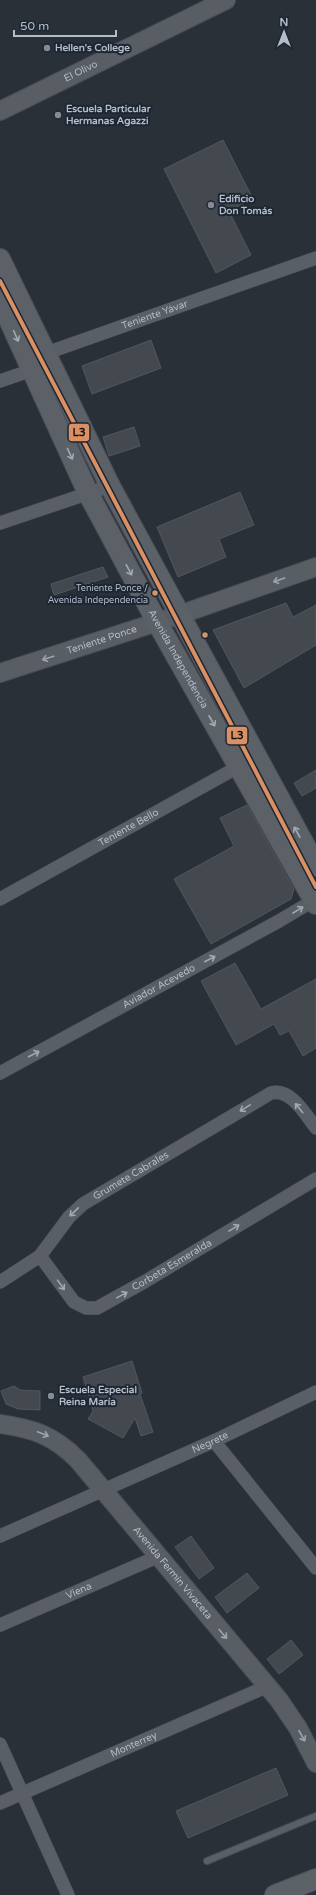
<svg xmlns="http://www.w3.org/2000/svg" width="316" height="1895" font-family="'Varela Round',sans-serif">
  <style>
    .building { fill: #444950; stroke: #52575f }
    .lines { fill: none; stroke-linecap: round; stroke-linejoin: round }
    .lane-casing { stroke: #484c53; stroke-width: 8 }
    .street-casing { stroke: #484c53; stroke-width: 14 }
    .secondary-casing { stroke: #484c53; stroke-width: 20 }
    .primary-casing { stroke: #484c55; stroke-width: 22 }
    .lane { stroke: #5a5e66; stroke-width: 6 }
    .street { stroke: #5a5e66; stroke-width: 13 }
    .secondary { stroke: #595d64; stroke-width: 18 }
    .primary { stroke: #5c6168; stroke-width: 20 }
    .metro-1-casing { stroke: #1d2633; stroke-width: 7 }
    .metro-1 { stroke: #da9062; stroke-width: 4 }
    .oneway { stroke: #a2aab6 }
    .oneway2 { stroke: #9da4b0 }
    .oneway3 { stroke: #a2a9b5 }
    .poi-dot { fill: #848b96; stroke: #1d2633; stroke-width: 1.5 }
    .bus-dot { fill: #cd976f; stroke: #1d2633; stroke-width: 1.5 }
    .labels { text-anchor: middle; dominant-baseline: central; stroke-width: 4; stroke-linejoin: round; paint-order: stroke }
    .bus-label { font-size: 9px; fill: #b4bcc9; stroke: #1d2633; text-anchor: end }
    .poi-label { font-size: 10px; font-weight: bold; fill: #b4bcc9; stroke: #1d2633; text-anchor: start }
    .street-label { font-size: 10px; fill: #b4bcc9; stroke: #1d2633 }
    .line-badge { stroke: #1d2633; stroke-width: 1.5 }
    .pale-badge-label { font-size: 11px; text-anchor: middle; font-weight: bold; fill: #111 }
  </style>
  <rect width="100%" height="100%" fill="#2a3038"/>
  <g class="building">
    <polygon points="223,140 253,199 229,211 251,255 216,273 164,169"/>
    <polygon points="151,340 161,368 92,394 82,366"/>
    <polygon points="134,427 140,446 109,456 103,437"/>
    <polygon points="240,492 254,525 219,539 226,557 178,577 157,527"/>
    <polygon points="103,567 108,577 54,595 51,584"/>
    <polygon points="286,603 293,617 316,605 316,645 244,688 213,630"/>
    <polygon points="316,770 316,788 302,796 294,783"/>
    <polygon points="247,805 294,889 291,899 211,944 174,879 234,846 220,818"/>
    <polygon points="235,963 261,1009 316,979 316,1048 303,1056 289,1031 280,1035 274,1024 236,1045 201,981"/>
    <polygon points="132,1361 142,1393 140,1394 153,1432 141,1436 135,1418 123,1438 88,1419 93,1411 83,1377"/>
    <polygon points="14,1386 20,1390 40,1391 40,1410 18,1409 6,1404 1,1391"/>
    <polygon points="191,1536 214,1568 199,1579 175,1547"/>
    <polygon points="247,1573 259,1588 227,1613 215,1597"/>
    <polygon points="291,1640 303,1655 279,1674 267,1659"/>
    <polygon points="276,1768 288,1795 188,1838 176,1811"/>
  </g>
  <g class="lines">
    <g class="lane-casing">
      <polyline id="lane" points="207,1861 316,1816"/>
    </g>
    <g class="street-casing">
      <g id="street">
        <path id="s1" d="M0,381L32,370L55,350L316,258"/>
        <polyline points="0,523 110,486"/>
        <path id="s2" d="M0,899L256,757"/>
        <path id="s3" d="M0,1073L279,921L316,899"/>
        <path id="s4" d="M40,1256L74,1302L86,1308H97L144,1282L316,1179"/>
        <path id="s5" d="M0,1282L40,1256L69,1217L83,1204L271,1093C291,1088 305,1114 316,1128"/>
        <polyline points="214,1441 316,1568"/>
        <path id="s6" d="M0,1536L214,1441L316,1392"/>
        <path id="s7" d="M0,1625L157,1557"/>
        <polyline points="0,1744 68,1895"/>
        <path id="s8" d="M0,1803L268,1686"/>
      </g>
    </g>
    <g class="secondary-casing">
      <g id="secondary">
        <path id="s9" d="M0,111L226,0"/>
        <path id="s10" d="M0,673L179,615L316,567"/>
        <path id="s11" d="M0,1424C34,1429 53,1435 78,1460L279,1700L298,1728L316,1763"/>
      </g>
    </g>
    <g class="primary-casing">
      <g id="primary">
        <polyline points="0,259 110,486 316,866"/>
        <path id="s12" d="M0,300L88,493L157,622L316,904"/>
        <polyline points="275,1895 316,1879"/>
      </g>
    </g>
    <use href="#lane" class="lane"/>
    <use href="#street" class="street"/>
    <use href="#secondary" class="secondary"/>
    <use href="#primary" class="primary"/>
    <g class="metro-1-casing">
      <polyline id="metro-1" points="0,281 316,887"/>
    </g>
    <use href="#metro-1" class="metro-1"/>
  </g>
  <defs><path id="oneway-shaft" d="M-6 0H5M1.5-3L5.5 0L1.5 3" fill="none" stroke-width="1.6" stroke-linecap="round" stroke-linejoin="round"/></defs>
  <g class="oneway">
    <use href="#oneway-shaft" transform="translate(16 336) rotate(66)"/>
    <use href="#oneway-shaft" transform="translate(70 454) rotate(65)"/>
    <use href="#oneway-shaft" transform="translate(129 570) rotate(62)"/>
    <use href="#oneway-shaft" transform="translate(212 721) rotate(61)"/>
    <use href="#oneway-shaft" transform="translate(297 832) rotate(-119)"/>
  </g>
  <g class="oneway2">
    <use href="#oneway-shaft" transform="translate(279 580) rotate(161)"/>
    <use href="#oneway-shaft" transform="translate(48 658) rotate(162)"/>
    <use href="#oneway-shaft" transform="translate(43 1434) rotate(21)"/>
    <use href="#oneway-shaft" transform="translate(223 1634) rotate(49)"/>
    <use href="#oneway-shaft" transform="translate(302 1736) rotate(61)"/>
  </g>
  <g class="oneway3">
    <use href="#oneway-shaft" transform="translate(298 910) rotate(-31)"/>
    <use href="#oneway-shaft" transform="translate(210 959) rotate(-28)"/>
    <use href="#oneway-shaft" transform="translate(34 1054) rotate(-28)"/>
    <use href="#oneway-shaft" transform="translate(245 1108) rotate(149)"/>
    <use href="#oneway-shaft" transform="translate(299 1108) rotate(-129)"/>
    <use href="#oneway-shaft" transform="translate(74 1212) rotate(136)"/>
    <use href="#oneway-shaft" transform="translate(234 1228) rotate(-31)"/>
    <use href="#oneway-shaft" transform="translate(61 1285) rotate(54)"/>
    <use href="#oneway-shaft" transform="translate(122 1295) rotate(-29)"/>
  </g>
  <g class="poi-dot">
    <circle cx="47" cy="48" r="4"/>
    <circle cx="58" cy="115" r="4"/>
    <circle cx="211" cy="205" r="4"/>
    <circle cx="51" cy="1396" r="4"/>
  </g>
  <g class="bus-dot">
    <circle cx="155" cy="593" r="3.5"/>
    <circle cx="205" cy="635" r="3.5"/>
  </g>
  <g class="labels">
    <g class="bus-label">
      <text x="148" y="588">Teniente Ponce /<tspan x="148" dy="12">Avenida Independencia</tspan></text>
    </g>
    <g class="poi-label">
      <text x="55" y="48">Hellen's College</text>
      <text x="66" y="109">Escuela Particular<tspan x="66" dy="12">Hermanas Agazzi</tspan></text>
      <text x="219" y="199">Edificio<tspan x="219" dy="12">Don Tomás</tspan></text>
      <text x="59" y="1390">Escuela Especial<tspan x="59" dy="12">Reina María</tspan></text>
    </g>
    <g class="street-label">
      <text stroke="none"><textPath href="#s9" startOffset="90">El Olivo</textPath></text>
      <text stroke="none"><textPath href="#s1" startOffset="170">Teniente Yávar</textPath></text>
      <text stroke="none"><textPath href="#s10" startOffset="107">Teniente Ponce</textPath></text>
      <text stroke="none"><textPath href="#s12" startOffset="401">Avenida Independencia</textPath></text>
      <text stroke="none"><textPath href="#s2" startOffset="147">Teniente Bello</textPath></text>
      <text stroke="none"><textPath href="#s3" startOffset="181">Aviador Acevedo</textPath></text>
      <text stroke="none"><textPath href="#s5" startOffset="171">Grumete Cabrales</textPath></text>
      <text stroke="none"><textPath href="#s4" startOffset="168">Corbeta Esmeralda</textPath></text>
      <text stroke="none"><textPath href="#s6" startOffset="230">Negrete</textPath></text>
      <text stroke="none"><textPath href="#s11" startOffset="235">Avenida Fermín Vivaceta</textPath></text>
      <text stroke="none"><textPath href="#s7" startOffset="86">Viena</textPath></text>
      <text stroke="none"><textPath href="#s8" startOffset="146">Monterrey</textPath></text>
    </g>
  </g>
  <g class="line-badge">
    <rect x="68" y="423" width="22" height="19" rx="4" fill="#da9062"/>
    <rect x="226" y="726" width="22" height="19" rx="4" fill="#da9062"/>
  </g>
  <g class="pale-badge-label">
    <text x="79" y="436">L3</text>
    <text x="237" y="739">L3</text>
  </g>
  <g transform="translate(284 32)" stroke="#1d2633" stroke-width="3" paint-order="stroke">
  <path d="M0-3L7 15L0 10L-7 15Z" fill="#b4bcc9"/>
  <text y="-6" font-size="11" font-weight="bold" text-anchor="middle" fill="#b4bcc9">N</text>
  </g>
  <path d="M14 30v6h102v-6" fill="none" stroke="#b4bcc9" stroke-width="2"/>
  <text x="20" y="30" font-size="12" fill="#b4bcc9" stroke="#1d2633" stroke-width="3" paint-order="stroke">50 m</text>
</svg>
